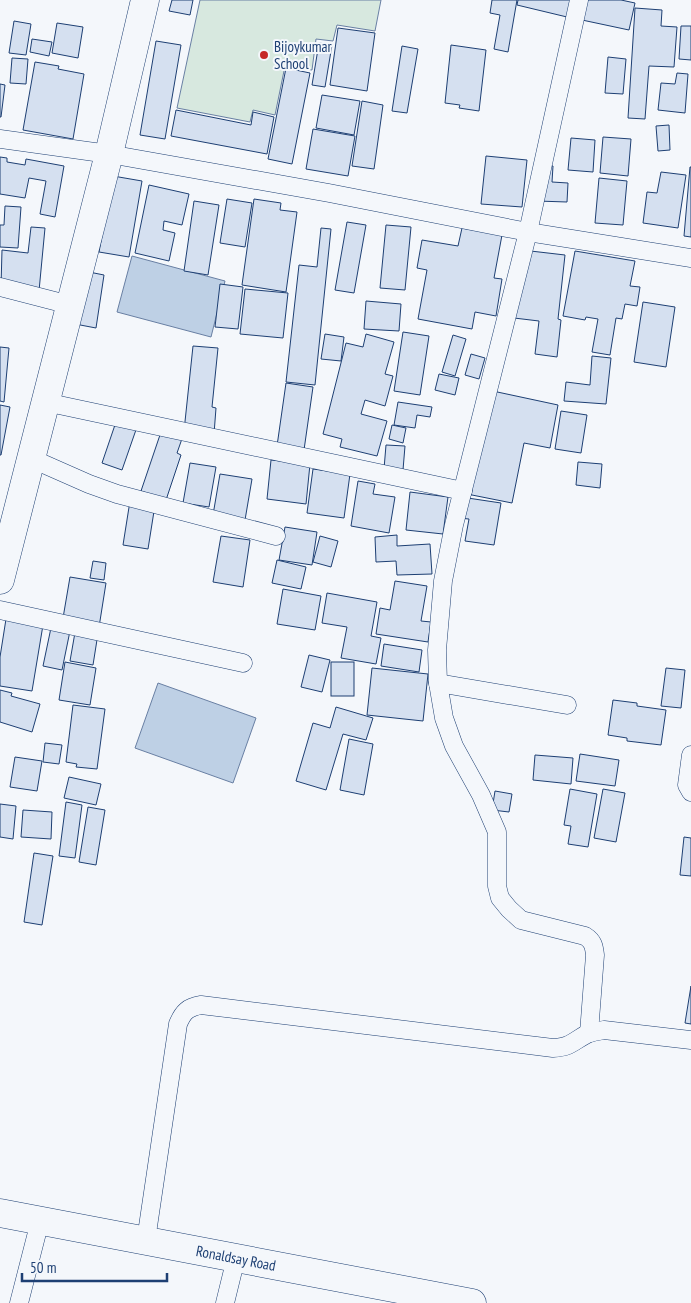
<svg xmlns="http://www.w3.org/2000/svg" width="691" height="1303" font-family="'PT Sans Narrow',sans-serif">
  <style>
    .green { fill: #d7e8df; stroke: #687fa3 }
    .water { fill: #bed0e5; stroke: #687fa3 }
    .building { fill: #d5e0f0; stroke: #1d3f73 }
    .lines { fill: none; stroke-linecap: round; stroke-linejoin: round }
    .street-casing { stroke: #1d3f73; stroke-width: 19 }
    .primary-casing { stroke: #1d3f73; stroke-width: 29 }
    .street { stroke: #f4f7fb; stroke-width: 18 }
    .primary { stroke: #f4f7fb; stroke-width: 28 }
    .poi-dot { fill: #c62828; stroke: #f4f7fb; stroke-width: 2 }
    .labels { text-anchor: middle; dominant-baseline: central; stroke-width: 4; stroke-linejoin: round; paint-order: stroke }
    .poi-label { font-size: 15px; fill: #1d3f73; stroke: #f4f7fb; text-anchor: start }
    .street-label { font-size: 15px; fill: #1d3f73; stroke: #f4f7fb }
  </style>
  <rect width="100%" height="100%" fill="#f4f7fb"/>
  <polygon class="green" points="200,0 381,0 375,31 337,25 333,41 316,39 312,70 285,66 275,115 253,110 250,122 177,108"/>
  <g class="water">
    <polygon points="132,256 225,281 211,337 117,312"/>
    <polygon points="158,683 256,718 233,783 135,748"/>
  </g>
  <g class="building">
    <polygon points="172,0 193,0 190,15 169,11"/>
    <polygon points="492,0 517,0 508,52 494,49 500,15 490,13"/>
    <polygon points="518,0 571,0 567,17 517,5"/>
    <polygon points="586,0 621,0 635,3 629,30 582,20"/>
    <polygon points="635,8 662,10 661,26 677,27 674,67 649,66 645,119 628,118"/>
    <polygon points="14,21 31,24 26,55 9,53"/>
    <polygon points="57,23 83,27 78,58 52,53"/>
    <polygon points="681,26 691,26 691,60 679,59"/>
    <polygon points="338,28 375,33 367,91 330,85"/>
    <polygon points="32,39 52,42 49,56 30,52"/>
    <polygon points="156,41 181,45 165,139 140,135"/>
    <polygon points="319,43 332,45 325,87 312,85"/>
    <polygon points="451,45 486,50 479,111 459,108 460,105 445,103"/>
    <polygon points="402,46 418,49 407,113 392,111"/>
    <polygon points="608,57 626,59 623,94 605,93"/>
    <polygon points="12,58 28,59 26,84 10,83"/>
    <polygon points="35,62 59,66 58,69 84,74 73,139 23,130"/>
    <polygon points="286,68 310,73 292,164 268,159"/>
    <polygon points="677,73 688,74 685,113 658,110 661,83 675,84"/>
    <polygon points="0,84 5,85 1,117 0,117"/>
    <polygon points="322,95 360,101 354,135 316,128"/>
    <polygon points="362,101 383,105 374,169 352,166"/>
    <polygon points="176,110 251,125 253,112 274,117 267,154 171,136"/>
    <polygon points="669,125 670,150 658,151 656,126"/>
    <polygon points="313,129 355,136 348,176 306,169"/>
    <polygon points="603,137 631,139 628,176 600,173"/>
    <polygon points="571,138 595,140 593,172 568,170"/>
    <polygon points="486,156 527,160 522,207 481,204"/>
    <polygon points="0,157 7,158 7,162 25,165 26,159 64,166 55,217 40,214 46,181 29,178 25,198 0,194"/>
    <polygon points="539,165 553,166 552,182 568,183 567,202 537,201"/>
    <polygon points="690,167 691,167 691,237 684,236"/>
    <polygon points="661,172 686,175 678,228 643,223 647,192 657,193"/>
    <polygon points="113,176 142,181 129,257 99,252"/>
    <polygon points="599,178 627,181 623,225 595,223"/>
    <polygon points="149,185 189,194 182,225 164,221 163,230 175,233 169,261 135,253"/>
    <polygon points="227,199 252,203 245,247 220,243"/>
    <polygon points="254,199 281,203 280,210 297,212 286,292 242,285"/>
    <polygon points="194,201 219,205 208,275 184,271"/>
    <polygon points="5,206 21,207 18,248 0,247 0,225 4,225"/>
    <polygon points="347,222 366,225 354,293 335,290"/>
    <polygon points="386,225 411,227 405,290 380,288"/>
    <polygon points="31,227 45,228 39,291 1,287 2,250 28,253"/>
    <polygon points="321,228 331,229 315,385 286,382 299,265 317,267"/>
    <polygon points="462,228 502,235 494,278 502,279 496,316 475,312 472,329 418,319 427,270 417,268 422,240 458,246"/>
    <polygon points="522,250 565,255 558,319 561,320 557,357 535,354 539,321 514,318"/>
    <polygon points="575,251 635,261 630,286 640,287 637,306 625,304 622,319 616,318 610,355 592,352 598,319 586,317 585,320 563,316"/>
    <polygon points="84,271 104,275 96,328 75,324"/>
    <polygon points="220,284 243,287 238,329 215,327"/>
    <polygon points="245,289 288,293 283,338 240,334"/>
    <polygon points="366,301 401,304 399,331 364,329"/>
    <polygon points="643,302 675,307 666,367 634,362"/>
    <polygon points="403,332 429,336 420,395 394,391"/>
    <polygon points="325,334 344,337 341,361 321,359"/>
    <polygon points="366,334 394,342 385,374 393,376 385,406 365,400 361,414 387,421 377,456 340,447 342,439 323,434 346,343 363,347"/>
    <polygon points="453,335 466,339 455,376 442,372"/>
    <polygon points="193,346 218,348 212,407 216,408 214,434 184,431"/>
    <polygon points="0,347 9,348 4,402 0,401"/>
    <polygon points="471,354 485,358 479,379 465,375"/>
    <polygon points="592,356 611,358 606,404 564,401 566,382 590,385"/>
    <polygon points="439,374 459,378 455,395 435,390"/>
    <polygon points="286,383 313,387 304,450 277,446"/>
    <polygon points="488,390 558,405 550,448 524,443 512,503 467,494"/>
    <polygon points="398,402 432,407 430,417 417,415 415,428 394,425"/>
    <polygon points="0,405 10,407 1,455 0,455"/>
    <polygon points="561,411 587,415 581,453 555,449"/>
    <polygon points="118,416 138,424 122,470 102,463"/>
    <polygon points="392,425 406,428 403,443 389,439"/>
    <polygon points="163,426 184,433 177,453 181,455 166,500 141,491"/>
    <polygon points="386,445 405,446 403,470 384,469"/>
    <polygon points="271,460 310,464 306,504 267,499"/>
    <polygon points="578,462 602,464 600,488 576,485"/>
    <polygon points="190,463 216,467 209,507 183,503"/>
    <polygon points="313,469 350,474 344,518 307,513"/>
    <polygon points="220,474 252,479 245,520 213,515"/>
    <polygon points="358,481 375,484 373,494 395,497 389,533 351,526"/>
    <polygon points="410,492 448,497 443,534 406,530"/>
    <polygon points="461,497 501,503 494,545 465,541 469,519 458,518"/>
    <polygon points="130,501 155,505 148,549 123,545"/>
    <polygon points="285,527 317,532 312,565 279,560"/>
    <polygon points="397,535 397,546 430,544 432,574 397,575 396,561 376,562 375,537"/>
    <polygon points="221,536 250,540 243,587 213,582"/>
    <polygon points="320,536 338,541 331,567 313,562"/>
    <polygon points="277,560 306,567 301,589 272,583"/>
    <polygon points="93,561 106,563 104,580 90,578"/>
    <polygon points="70,577 106,583 93,665 70,661 77,621 63,618"/>
    <polygon points="395,581 427,586 421,621 431,622 428,642 376,634 380,608 390,610"/>
    <polygon points="283,589 321,596 315,630 277,624"/>
    <polygon points="327,593 377,602 371,636 381,638 376,664 341,658 347,627 322,623"/>
    <polygon points="6,619 43,625 32,691 0,686 0,657"/>
    <polygon points="52,623 71,626 62,670 43,666"/>
    <polygon points="384,644 422,650 419,672 381,666"/>
    <polygon points="309,655 330,660 322,692 301,687"/>
    <polygon points="65,662 96,668 90,705 59,700"/>
    <rect x="331" y="662" width="23" height="34"/>
    <polygon points="372,668 428,674 423,721 367,715"/>
    <polygon points="666,668 685,670 681,708 661,706"/>
    <polygon points="0,690 12,693 11,696 40,704 32,732 0,722"/>
    <polygon points="613,700 637,703 637,706 666,710 661,745 627,741 627,738 608,735"/>
    <polygon points="73,705 105,709 97,769 76,767 77,764 66,762"/>
    <polygon points="336,707 373,718 366,740 343,734 326,790 296,781 313,723 330,728"/>
    <polygon points="349,739 373,744 364,795 340,790"/>
    <polygon points="45,743 62,745 59,764 43,762"/>
    <polygon points="580,754 619,760 615,786 576,781"/>
    <polygon points="535,755 573,758 571,784 533,780"/>
    <polygon points="15,757 42,761 37,791 10,787"/>
    <polygon points="69,777 101,784 96,805 64,798"/>
    <polygon points="570,789 597,794 588,847 568,844 571,826 564,825"/>
    <polygon points="603,789 625,793 616,842 594,838"/>
    <polygon points="495,791 512,794 509,812 492,810"/>
    <polygon points="66,802 82,805 75,858 59,856"/>
    <polygon points="0,804 16,806 13,839 0,837"/>
    <polygon points="88,807 105,810 96,865 79,862"/>
    <polygon points="23,810 52,812 51,839 21,837"/>
    <polygon points="684,837 691,838 691,876 680,875"/>
    <polygon points="34,853 53,856 42,925 24,922"/>
    <polygon points="691,986 691,1024 685,1023"/>
  </g>
  <g class="lines">
    <g class="street-casing">
      <g id="street">
        <path d="M579,0L528,232L454,525L443,581L437,650L438,683L444,718L454,746L481,795L497,832V886L500,898L509,909L521,920L585,936C593,941 594,946 595,955L589,1033"/>
        <polyline points="0,139 109,154 329,193 528,232 691,258"/>
        <polyline points="0,287 70,305"/>
        <polyline points="45,402 463,491"/>
        <polyline points="30,458 89,484 117,494 276,536"/>
        <polyline points="0,610 243,663"/>
        <polyline points="438,683 567,705"/>
        <polyline points="691,755 687,785 691,792"/>
        <path d="M146,1240L178,1024C183,1012 188,1007 201,1005L553,1048C571,1047 572,1042 587,1034C592,1032 598,1031 604,1030L691,1040"/>
        <polyline points="19,1303 40,1221"/>
        <polyline points="225,1303 236,1258"/>
      </g>
    </g>
    <g class="primary-casing">
      <g id="primary">
        <polyline points="0,580 109,154 145,0"/>
        <polyline points="0,1213 472,1303"/>
      </g>
    </g>
    <use href="#street" class="street"/>
    <use href="#primary" class="primary"/>
  </g>
  <circle class="poi-dot" cx="264" cy="55" r="5"/>
  <g class="labels">
    <g class="poi-label">
      <text x="274" y="46">Bijoykumar<tspan x="274" dy="17">School</tspan></text>
    </g>
    <g class="street-label">
      <text transform="translate(236 1258) rotate(11)">Ronaldsay Road</text>
    </g>
  </g>
  <path d="M22 1273v8h145v-8" fill="none" stroke="#1d3f73" stroke-width="2.5"/>
  <text x="30" y="1273" font-size="15" fill="#1d3f73" stroke="#f4f7fb" stroke-width="4" paint-order="stroke">50 m</text>
</svg>
